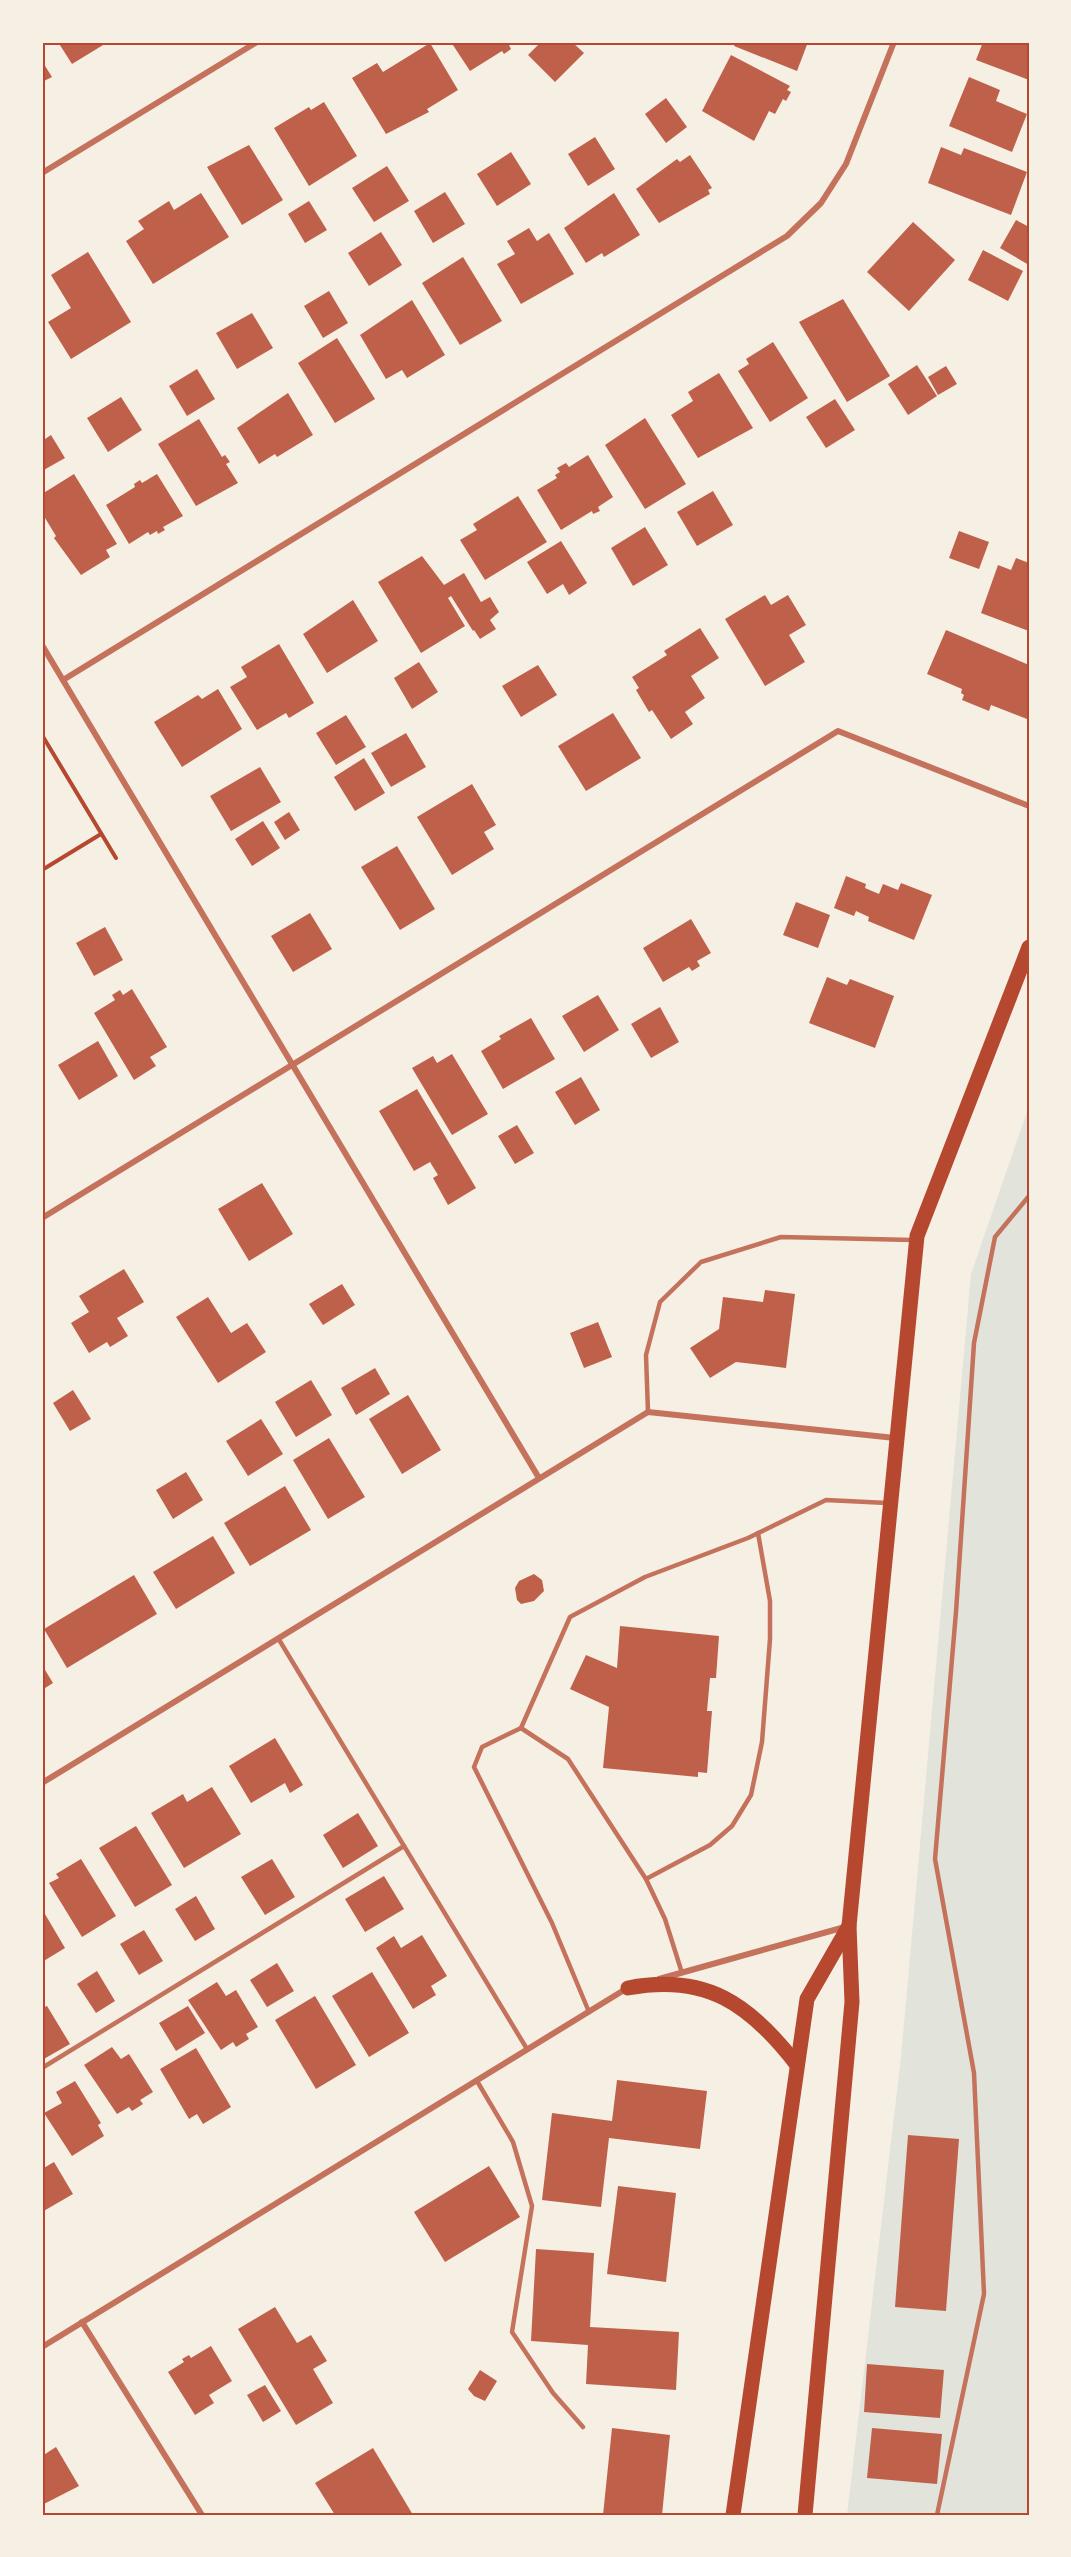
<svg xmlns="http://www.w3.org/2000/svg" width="1071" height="2557" font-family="Helvetica,sans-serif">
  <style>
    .green { fill: #e2e4dc }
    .building { fill: #bf614a }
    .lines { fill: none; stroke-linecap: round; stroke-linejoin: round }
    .path { stroke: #b5482f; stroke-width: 4 }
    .service { stroke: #c5725c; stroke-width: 4.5 }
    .minor { stroke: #c5725c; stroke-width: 6 }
    .primary { stroke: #b5482f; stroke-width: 15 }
    .neatline { fill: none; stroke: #b5482f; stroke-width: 2 }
  </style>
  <rect width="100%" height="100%" fill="#f6efe4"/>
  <polygon class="green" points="1029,1106 1029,2515 847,2515 901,2057 971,1274"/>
  <g class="building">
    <polygon points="58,42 108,42 72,64"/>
    <polygon points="451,42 514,42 509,45 511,49 504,54 502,51 470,71"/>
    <polygon points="541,42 572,42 584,53 555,82 528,55"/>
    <polygon points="736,42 808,42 797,71 734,46"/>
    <polygon points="983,42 1029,42 1029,80 976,60"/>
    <polygon points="430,43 458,90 427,109 429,112 386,134 352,78 377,63 383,72"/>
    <polygon points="731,55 790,86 787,90 791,92 786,101 783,99 775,114 769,111 754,141 702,111"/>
    <polygon points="42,61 52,77 42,82"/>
    <polygon points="969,77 1000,90 996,101 1027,114 1012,152 949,126"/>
    <polygon points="666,98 687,127 666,143 645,114"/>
    <polygon points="324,102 357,156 309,186 274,128 309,107 311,110"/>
    <polygon points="595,137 615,169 588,186 568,154"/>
    <polygon points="249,145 283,200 242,225 207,167"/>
    <polygon points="941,147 961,155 964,148 1027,172 1011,215 928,183"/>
    <polygon points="511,152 531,184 497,206 477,174"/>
    <polygon points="690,155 712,188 708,190 710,194 659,223 636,189 677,159 680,162"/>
    <polygon points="387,166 409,201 374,222 352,188"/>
    <polygon points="445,192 465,224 433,243 414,211"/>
    <polygon points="201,193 229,237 153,284 126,241 144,229 138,221 169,201 174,210"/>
    <polygon points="614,193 640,235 604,257 602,253 586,263 564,228"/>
    <polygon points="309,201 327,230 305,243 288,214"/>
    <polygon points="1016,220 1029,227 1029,265 1000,248"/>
    <polygon points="913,222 955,260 909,311 867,272"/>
    <polygon points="529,228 537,241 549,233 574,274 521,304 497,264 515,254 507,241"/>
    <polygon points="381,232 402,265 369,286 348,253"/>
    <polygon points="983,250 1023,271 1008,301 968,280"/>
    <polygon points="88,252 131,322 71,359 48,322 71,308 51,275"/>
    <polygon points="463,257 502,321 460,345 422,283"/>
    <polygon points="329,291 348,323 323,338 304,306"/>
    <polygon points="843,299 890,376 847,402 799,322"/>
    <polygon points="412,300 445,355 407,378 402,370 386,379 360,335"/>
    <polygon points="252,313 273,348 237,369 216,333"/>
    <polygon points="337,338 375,399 335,423 298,363"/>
    <polygon points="773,342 808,398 770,422 738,371 749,364 746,359"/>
    <polygon points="917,365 937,396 908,415 888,384"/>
    <polygon points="946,366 957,384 938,395 928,377"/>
    <polygon points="197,369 215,399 187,416 169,386"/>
    <polygon points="719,373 753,428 698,458 671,415 693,401 688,392"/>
    <polygon points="288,393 313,435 277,457 275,454 259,464 237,428"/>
    <polygon points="121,397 142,430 108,452 87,418"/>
    <polygon points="835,399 855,430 826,448 806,417"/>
    <polygon points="645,418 686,484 645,509 605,445"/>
    <polygon points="199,419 222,457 225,455 230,462 226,464 238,483 196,506 158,444"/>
    <polygon points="51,435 65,458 42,471 42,441"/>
    <polygon points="588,455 613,497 598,507 600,511 593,514 592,511 561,530 537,490 557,478 555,475 560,472 557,468 566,463 569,467"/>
    <polygon points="74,474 117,544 106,550 110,557 81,575 54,538 56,536 42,513 42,494"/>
    <polygon points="157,474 183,516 163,527 165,530 158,534 157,531 150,535 148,532 129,544 106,505 135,487 134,484 140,480 142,483"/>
    <polygon points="713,491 733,525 697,546 677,512"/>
    <polygon points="518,496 547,542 485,580 460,540 477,530 473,524"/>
    <polygon points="645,527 668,565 633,586 611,548"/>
    <polygon points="959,531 989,542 979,569 949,558"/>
    <polygon points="561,541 587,583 569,595 563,584 547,594 527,562"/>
    <polygon points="422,556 444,585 464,573 481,602 490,597 499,612 490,620 496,629 480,639 474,630 473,631 451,596 448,598 465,626 421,653 378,582"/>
    <polygon points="1016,558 1029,563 1029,631 981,613 998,565 1011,570"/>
    <polygon points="765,595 771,605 788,595 806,625 789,635 805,662 765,686 725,619"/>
    <polygon points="353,600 378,641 327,673 303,634"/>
    <polygon points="700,628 719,658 691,676 705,698 685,712 693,724 671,739 652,710 649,712 636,690 639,688 632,677 667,655 664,651"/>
    <polygon points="946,630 1029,665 1029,713 1027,719 991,705 989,711 962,700 964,695 961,693 962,689 927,674"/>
    <polygon points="279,644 314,703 289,718 286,713 257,730 230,687 247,677 241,667"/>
    <polygon points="419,662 438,692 412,709 394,678"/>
    <polygon points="538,665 557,695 521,717 502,686"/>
    <polygon points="218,689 242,729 182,767 154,722 198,695 202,699"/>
    <polygon points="613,713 641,758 586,791 558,746"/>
    <polygon points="346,715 366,747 336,765 316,733"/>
    <polygon points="406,733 426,767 391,787 371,753"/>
    <polygon points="364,758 385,793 355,811 334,777"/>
    <polygon points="260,767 281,802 231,831 210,796"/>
    <polygon points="472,784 496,825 484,832 494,849 452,875 417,817"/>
    <polygon points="289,812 300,830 285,840 274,822"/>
    <polygon points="263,821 280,848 252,866 235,839"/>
    <polygon points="397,846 435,909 400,930 361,867"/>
    <polygon points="846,876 866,884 865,888 879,894 883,884 898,890 901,883 932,895 914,940 868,921 869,917 856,911 854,916 834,908"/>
    <polygon points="796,902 830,915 818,948 783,935"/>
    <polygon points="310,913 332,949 293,972 271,936"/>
    <polygon points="691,919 711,953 697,961 700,966 692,971 689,967 663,982 643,948"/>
    <polygon points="105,927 123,960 94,976 76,943"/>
    <polygon points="827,977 847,985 850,979 894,996 875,1048 809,1023"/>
    <polygon points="132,989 167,1047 150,1057 156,1066 134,1080 94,1013 115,1000 112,995 120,990 123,995"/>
    <polygon points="598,995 619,1030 584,1052 562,1016"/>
    <polygon points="660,1007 679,1042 651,1058 631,1024"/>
    <polygon points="531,1018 555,1059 503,1089 481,1051 501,1039 499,1036"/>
    <polygon points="98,1041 118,1076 79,1100 58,1065"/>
    <polygon points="452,1054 488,1114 452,1135 412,1068 433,1056 437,1063"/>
    <polygon points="581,1077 600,1110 575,1125 555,1092"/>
    <polygon points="417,1089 476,1188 448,1205 433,1178 438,1175 430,1162 414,1171 379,1111"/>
    <polygon points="517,1125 534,1153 515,1164 498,1136"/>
    <polygon points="262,1183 293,1234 249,1261 218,1209"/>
    <polygon points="124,1269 144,1302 117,1318 128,1336 110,1347 107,1342 89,1353 71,1323 89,1312 79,1296"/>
    <polygon points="342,1284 355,1305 323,1325 309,1304"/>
    <polygon points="765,1290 795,1294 786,1368 736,1362 710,1378 690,1348 719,1329 723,1297 763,1302"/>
    <polygon points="208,1297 231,1333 247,1323 266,1352 218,1383 176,1317"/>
    <polygon points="598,1322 612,1357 584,1368 570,1333"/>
    <polygon points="375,1368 390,1394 356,1415 341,1388"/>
    <polygon points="311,1380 332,1415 296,1437 275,1402"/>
    <polygon points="73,1390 91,1419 70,1431 53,1403"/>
    <polygon points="408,1395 441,1450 402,1474 369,1419"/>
    <polygon points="261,1419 283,1454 248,1476 226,1441"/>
    <polygon points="329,1438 365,1497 328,1519 293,1460"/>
    <polygon points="186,1472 203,1500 173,1519 156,1490"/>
    <polygon points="285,1486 311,1530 250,1566 224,1523"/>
    <polygon points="213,1536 235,1573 176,1609 153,1572"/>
    <polygon points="534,1574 542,1580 544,1591 534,1601 521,1604 517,1600 515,1588 519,1581"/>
    <polygon points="134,1575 157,1614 67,1668 44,1629"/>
    <polygon points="620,1626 719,1636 716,1678 710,1678 707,1711 712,1711 707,1773 698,1772 698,1777 603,1768 609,1707 570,1689 586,1655 617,1668"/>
    <polygon points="42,1665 53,1683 42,1690"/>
    <polygon points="275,1738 303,1785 290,1793 285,1783 251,1803 229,1766"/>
    <polygon points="212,1787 241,1834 184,1868 151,1813 183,1794 187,1802"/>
    <polygon points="358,1813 378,1846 343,1868 323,1835"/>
    <polygon points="136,1826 172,1885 135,1907 99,1848"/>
    <polygon points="81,1859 116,1916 82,1937 49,1883 59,1878 56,1874"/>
    <polygon points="272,1859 295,1897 265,1915 241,1877"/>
    <polygon points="384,1876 404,1909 365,1932 345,1899"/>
    <polygon points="196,1896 215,1929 195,1941 175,1909"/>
    <polygon points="42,1909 65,1948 42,1962"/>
    <polygon points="144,1930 163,1961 139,1975 120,1944"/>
    <polygon points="422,1935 447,1976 431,1986 436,1995 413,2009 376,1948 394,1936 401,1948"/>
    <polygon points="277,1963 294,1991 267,2007 250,1980"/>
    <polygon points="97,1971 115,2001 96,2013 77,1984"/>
    <polygon points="372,1972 409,2033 369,2057 332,1996"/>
    <polygon points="217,1982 226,1996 236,1990 258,2027 246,2034 249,2039 236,2047 233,2042 221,2050 188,2000"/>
    <polygon points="315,1996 356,2065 316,2089 275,2020"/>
    <polygon points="47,2006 70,2044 42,2060 42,2008"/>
    <polygon points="188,2006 205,2033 176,2051 159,2023"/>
    <polygon points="112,2047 121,2059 129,2054 153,2092 140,2100 143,2104 132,2111 129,2107 117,2114 84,2065"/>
    <polygon points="196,2048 231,2107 203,2124 197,2114 189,2119 160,2069"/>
    <polygon points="617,2080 707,2091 700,2149 609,2138 601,2207 542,2200 552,2113 612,2121"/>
    <polygon points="75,2081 101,2123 98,2125 104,2136 72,2156 44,2113 62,2103 56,2092"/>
    <polygon points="908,2135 959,2139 946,2311 895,2307"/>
    <polygon points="54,2162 73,2194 42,2212 42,2169"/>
    <polygon points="489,2166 520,2217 445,2262 414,2212"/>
    <polygon points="618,2186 676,2193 666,2282 607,2274"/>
    <polygon points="536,2249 594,2253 590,2327 679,2332 676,2390 586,2384 588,2345 531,2341"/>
    <polygon points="275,2307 297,2343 311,2335 327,2361 313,2369 333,2403 296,2425 238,2329"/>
    <polygon points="211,2346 232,2381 209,2395 214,2403 195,2415 168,2372 184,2362 182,2359 189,2355 191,2358"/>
    <polygon points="867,2364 944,2370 940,2418 864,2412"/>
    <polygon points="480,2370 497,2381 485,2401 474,2396 468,2389"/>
    <polygon points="265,2385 281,2411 263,2422 247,2395"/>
    <polygon points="612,2428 670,2435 662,2515 603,2515"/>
    <polygon points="872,2428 942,2434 937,2484 867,2478"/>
    <polygon points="56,2447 79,2486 42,2505 42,2456"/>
    <polygon points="373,2448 413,2515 335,2515 315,2483"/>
  </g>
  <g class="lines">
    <g class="path">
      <polyline points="42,735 116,858"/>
      <polyline points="42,870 101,834"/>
    </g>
    <g class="service">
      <polyline points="648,1412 646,1355 660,1302 701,1262 781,1237 913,1240"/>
      <polyline points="278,1638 527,2049"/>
      <polyline points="521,1728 482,1747 474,1767 552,1923 589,2012"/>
      <polyline points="646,1879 710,1845 732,1826 751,1795 762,1742 770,1639 770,1601 758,1533"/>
      <polyline points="682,1973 665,1919 646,1879 568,1759 521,1728 570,1617 645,1577 748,1538 826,1500 887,1503"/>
      <polyline points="42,2068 404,1846"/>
      <polyline points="477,2081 513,2142 532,2206 512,2332 553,2393 583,2427"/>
      <polyline points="937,2515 984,2294 974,2073 935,1859 956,1612 974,1343 995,1237 1029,1196"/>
    </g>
    <g class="minor">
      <polyline points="42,173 257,42"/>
      <polyline points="42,645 539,1478"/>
      <polyline points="63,680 787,236 821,203 846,164 894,42"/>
      <polyline points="42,1218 838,731 1029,806"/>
      <polyline points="42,1783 648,1412 895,1438"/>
      <polyline points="659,1979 845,1927"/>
      <polyline points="82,2322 202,2515"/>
      <polyline points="42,2347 629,1987"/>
    </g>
    <g class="primary">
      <path d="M628,1988C706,1973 750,2004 797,2065"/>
      <polyline points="733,2515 807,1999 849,1926"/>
      <polyline points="805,2515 852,2002 849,1926 917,1236 1029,947"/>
    </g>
  </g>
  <rect width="1071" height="2557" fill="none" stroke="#f6efe4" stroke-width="87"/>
  <rect x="44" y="44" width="984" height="2470" class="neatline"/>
</svg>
